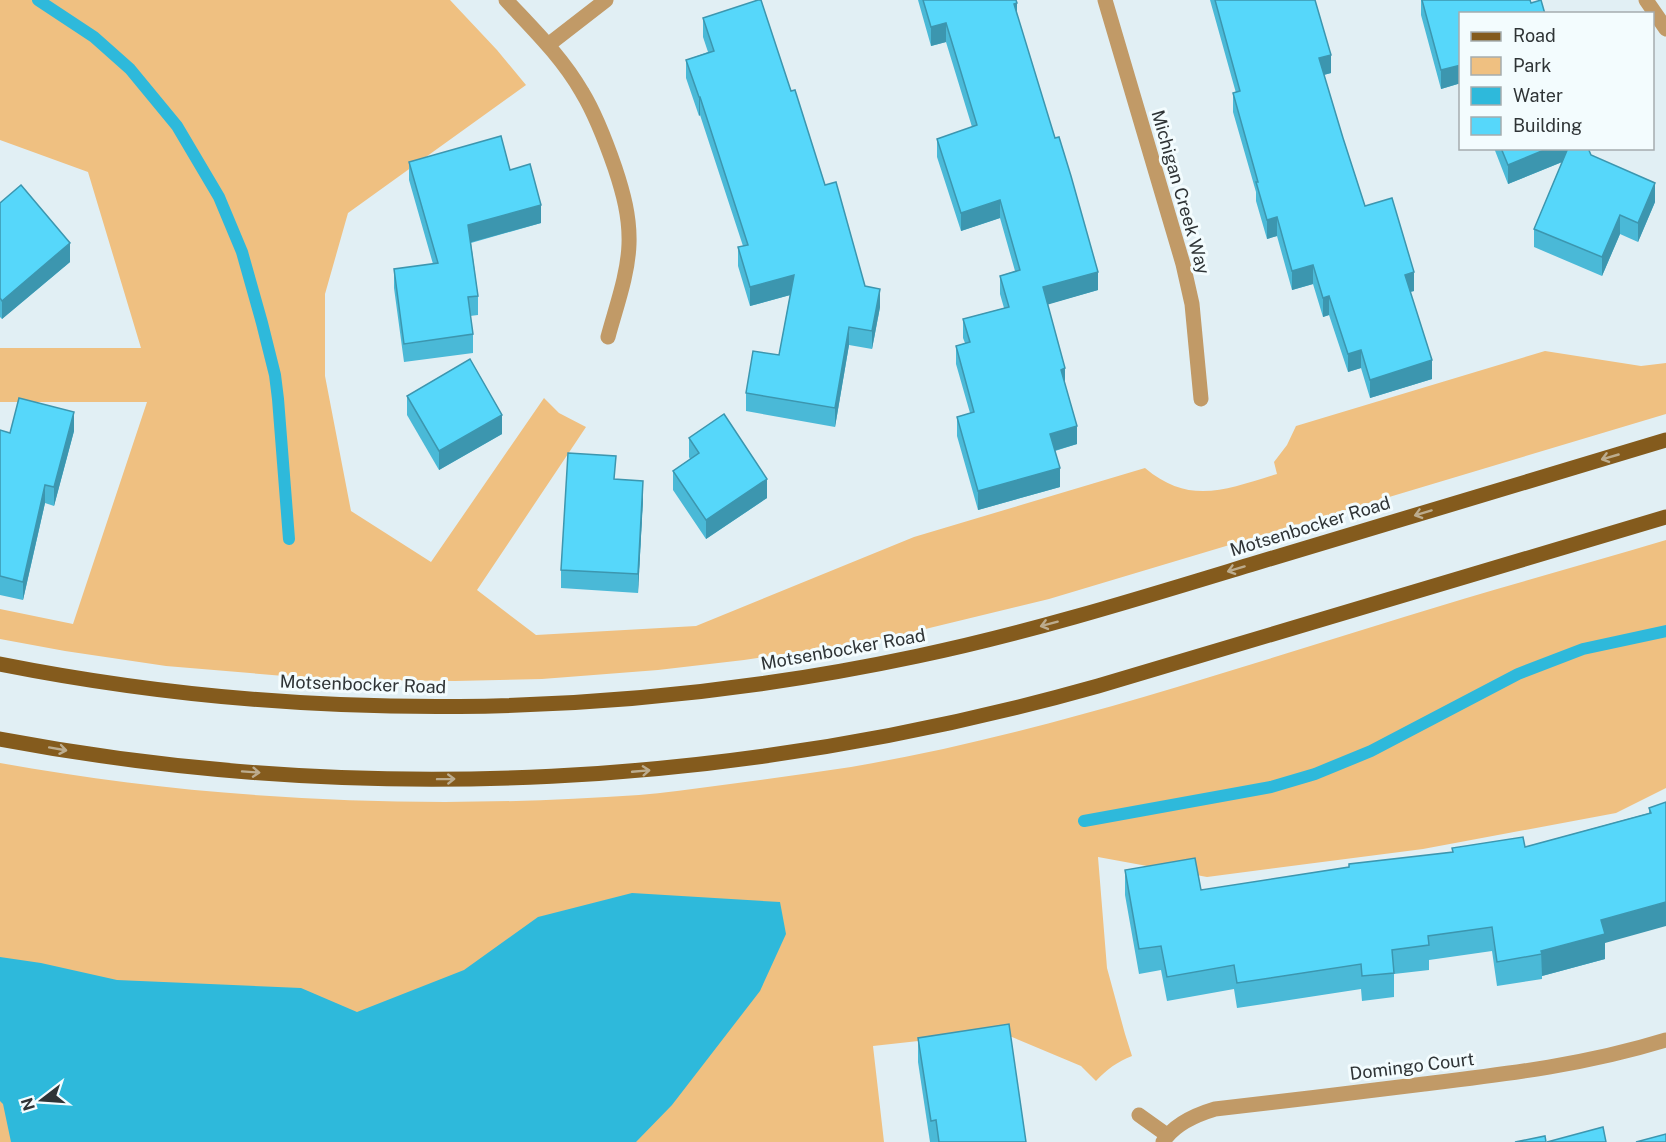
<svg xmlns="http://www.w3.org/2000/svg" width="1666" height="1142" font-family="'Public Sans',sans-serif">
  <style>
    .green { fill: #efc081 }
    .water { fill: #2eb9db }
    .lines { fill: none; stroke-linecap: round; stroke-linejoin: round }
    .stream { stroke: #2eb9db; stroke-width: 12 }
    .minor { stroke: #c19a67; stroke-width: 15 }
    .major { stroke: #845b1d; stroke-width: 15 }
    .wall { fill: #4ab9d7 }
    .shaded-wall { fill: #3c96af }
    .building { fill: #56d7fa; stroke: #3c96af; stroke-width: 1.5 }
    .oneway { stroke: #bcac8e }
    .labels { text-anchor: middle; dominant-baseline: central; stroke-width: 6; stroke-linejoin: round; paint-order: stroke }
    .street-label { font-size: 18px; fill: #2f3436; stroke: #f3fcfe }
  </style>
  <rect width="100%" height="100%" fill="#e1eff4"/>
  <g class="green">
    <path d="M0,0H450L497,50L526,85L348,213L325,294V376L351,511L431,562L544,398L559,413L586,427L477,590L536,635L696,626L914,537L1145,468C1190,506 1227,489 1277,474L1274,462L1287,445L1296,426L1545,351L1641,366L1666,363V414L1049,599L913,632L876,640L744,660L658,670L542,679L455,681L364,680L296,677L166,666L65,651L0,639V609L73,624L147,402H0V348H141L88,172L0,140Z"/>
    <path d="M1666,540V788L1616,813L1423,849L1207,877L1098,857L1107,968L1125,1034L1132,1056C1117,1062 1107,1069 1096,1081L1081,1066L1000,1032L873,1046L884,1142H0V763C210,801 426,810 639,795C664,793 690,789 715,786C761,780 806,774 851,767C1039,735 1221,673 1404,617C1491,590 1579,566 1666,540Z"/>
  </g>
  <polygon class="water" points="632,893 780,902 786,934 760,991 672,1105 636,1142 11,1142 3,1104 0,1101 0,957 41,963 117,980 301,988 357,1012 464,970 538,917"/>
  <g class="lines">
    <g class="stream">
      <polyline points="38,0 94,37 130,69 177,126 219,197 242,252 262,323 275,375 278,399 289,539"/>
      <polyline points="1084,821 1271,787 1315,774 1371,751 1518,674 1583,649 1666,631"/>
    </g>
    <g class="minor">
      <path d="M506,0C533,29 562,57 582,92C596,115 606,142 615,168C623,192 630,217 629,244C628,275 616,307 608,337"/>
      <polyline points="1105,0 1183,264 1192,304 1201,399"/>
      <polyline points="1646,0 1666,29"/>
      <polyline points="548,45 606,0"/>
      <polyline points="1139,1115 1167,1135"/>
      <path d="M1163,1142C1174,1124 1195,1115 1215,1109C1285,1101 1354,1093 1424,1084C1507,1074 1585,1065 1666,1040"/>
    </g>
    <g class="major">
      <path d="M0,664C302,724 617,720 918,656C1032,632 1144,597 1256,563C1393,522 1530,482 1666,440"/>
      <path d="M0,739C366,808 739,787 1098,686L1666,517"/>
    </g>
  </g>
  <g class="wall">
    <polygon points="918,0 1016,0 1017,15 1098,290 1048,304 1077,444 1055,451 1060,487 978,510 957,436 957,417 970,413 956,364 956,346 965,343 963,338 963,319 1004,308 1000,294 1000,276 1015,271 1000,218 961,231 937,157 937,139 972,127 946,42 931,46"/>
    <polygon points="1210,0 1315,0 1331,73 1324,75 1343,138 1365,206 1414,291 1410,292 1432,379 1370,398 1361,368 1348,372 1329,315 1323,317 1313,284 1292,290 1277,236 1267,239 1256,201 1256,192 1233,112 1233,93 1236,93"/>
    <polygon points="1421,0 1530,0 1531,3 1545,14 1461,14 1461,83 1441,89 1421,15"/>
    <polygon points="703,18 791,91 825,185 865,286 880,307 872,349 849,345 835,427 746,411 746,393 779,355 790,295 750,306 738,266 738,247 743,246 700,115 699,116 686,78 686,60 708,52 703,37"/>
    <polygon points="1494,148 1588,148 1591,155 1655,202 1638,242 1620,234 1602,276 1534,247 1534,229 1562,162 1508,184"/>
    <polygon points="409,162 510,170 541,223 471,243 478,296 478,315 470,316 473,334 473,353 404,362 394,288 394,269 433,264 409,180"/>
    <polygon points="0,203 70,262 2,319 0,317"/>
    <polygon points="407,396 502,434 439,470 407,415"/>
    <polygon points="0,430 10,433 74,431 54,506 45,503 23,600 0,595"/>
    <polygon points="689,438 767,498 706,539 673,490 673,471 690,459 689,457"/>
    <polygon points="615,479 643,499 638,593 561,588 561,570"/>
    <polygon points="1666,802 1605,943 1605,959 1542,976 1542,979 1497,986 1492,951 1429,960 1429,970 1394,974 1394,997 1362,1001 1361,989 1237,1008 1234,989 1167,1001 1161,970 1139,974 1125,895 1125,870 1201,890 1452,852 1452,848 1525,847 1649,813 1649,808"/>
    <polygon points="918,1038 1026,1142 930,1142 918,1062"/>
  </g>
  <g class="shaded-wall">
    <polygon points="1017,3 1017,22 1014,4"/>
    <polygon points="946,23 946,42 931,46 931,27"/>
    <polygon points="1331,55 1331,73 1319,76 1319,58"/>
    <polygon points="1461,65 1461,83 1441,89 1441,70"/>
    <polygon points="699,97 700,97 700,115 699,116"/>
    <polygon points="1549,148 1572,148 1572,158 1508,184 1508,165"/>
    <polygon points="1655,183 1655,202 1638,242 1638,223"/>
    <polygon points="1000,200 1000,218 961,231 961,213"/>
    <polygon points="541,205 541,223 468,243 468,225"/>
    <polygon points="1620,215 1620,234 1602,276 1602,257"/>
    <polygon points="1277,217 1277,236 1267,239 1267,220"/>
    <polygon points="70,243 70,262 2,319 2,301"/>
    <polygon points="1313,265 1313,284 1292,290 1292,271"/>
    <polygon points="1098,272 1098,290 1043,306 1043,287"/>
    <polygon points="1414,272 1414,291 1405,293 1405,275"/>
    <polygon points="794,275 794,294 750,306 750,287"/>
    <polygon points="880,289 880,307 872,349 872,331"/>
    <polygon points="1329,296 1329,315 1323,317 1323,298"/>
    <polygon points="849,327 849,345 835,427 835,408"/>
    <polygon points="1361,350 1361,368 1348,372 1348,354"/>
    <polygon points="1432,360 1432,379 1370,398 1370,380"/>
    <polygon points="1065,368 1065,387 1061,370"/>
    <polygon points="74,412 74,431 54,506 54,487"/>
    <polygon points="502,415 502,434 439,470 439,451"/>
    <polygon points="1077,426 1077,444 1050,452 1050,434"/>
    <polygon points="1060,468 1060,487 978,510 978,491"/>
    <polygon points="767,479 767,498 706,539 706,520"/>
    <polygon points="643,481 643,499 638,593 638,574"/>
    <polygon points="45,485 45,503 23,600 23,582"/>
    <polygon points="1666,902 1666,926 1605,943 1605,959 1542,976 1541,951 1601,920"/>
  </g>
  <g class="building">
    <polygon points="758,0 761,0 791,91 795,90 825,185 836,182 865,286 880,289 872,331 849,327 835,408 746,393 753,351 779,355 794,275 750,287 738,247 748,245 700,97 699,97 686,60 714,51 703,18"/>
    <polygon points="923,0 1016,0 1017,3 1014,4 1055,138 1059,137 1071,176 1098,272 1043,287 1065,368 1061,370 1077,426 1050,434 1060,468 978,491 957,417 974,412 956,346 970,342 963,319 1009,307 1000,276 1020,270 1000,200 961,213 937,139 977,125 946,23 931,27"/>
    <polygon points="1215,0 1315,0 1331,55 1319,58 1343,138 1365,206 1392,198 1414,272 1405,275 1432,360 1370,380 1361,350 1348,354 1329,296 1323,298 1313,265 1292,271 1277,217 1267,220 1256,182 1258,182 1233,93 1240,91"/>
    <polygon points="1422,0 1530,0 1531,3 1541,0 1545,14 1461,14 1461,65 1441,70"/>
    <polygon points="501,136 510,170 530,164 541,205 468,225 478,296 468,297 473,334 404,344 394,269 438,263 409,162"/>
    <polygon points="1501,148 1549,148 1508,165"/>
    <polygon points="1568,148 1588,148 1591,155 1655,183 1638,223 1620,215 1602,257 1534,229"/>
    <polygon points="21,185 70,243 2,301 0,298 0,203"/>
    <polygon points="470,359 502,415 439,451 407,396"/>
    <polygon points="19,398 74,412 54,487 45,485 23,582 0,576 0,430 10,433"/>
    <polygon points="724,414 767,479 706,520 673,471 699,453 689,438"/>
    <polygon points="568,453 616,456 614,479 643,481 638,574 561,570"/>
    <polygon points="1666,802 1666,902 1601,920 1605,934 1541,951 1542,954 1497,962 1492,927 1428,936 1429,945 1392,950 1394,973 1362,976 1361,964 1237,983 1234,965 1167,977 1161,946 1139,949 1125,870 1195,858 1201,890 1349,867 1349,864 1453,852 1452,848 1523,837 1525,847 1651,813 1649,808"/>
    <polygon points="1009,1024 1026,1142 939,1142 936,1120 931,1121 918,1038"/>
    <polygon points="1603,1127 1606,1142 1547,1142"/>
    <polygon points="1666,1134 1666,1142 1636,1142"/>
    <polygon points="1545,1136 1546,1142 1515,1142"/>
  </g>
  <defs><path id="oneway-shaft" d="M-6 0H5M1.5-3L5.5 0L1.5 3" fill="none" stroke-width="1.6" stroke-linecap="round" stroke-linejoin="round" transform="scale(1.5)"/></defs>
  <g class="oneway">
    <use href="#oneway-shaft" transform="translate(1610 457) rotate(164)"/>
    <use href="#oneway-shaft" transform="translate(1423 513) rotate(163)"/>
    <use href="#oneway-shaft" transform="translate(1236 569) rotate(163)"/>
    <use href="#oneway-shaft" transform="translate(1049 624) rotate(165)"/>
    <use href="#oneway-shaft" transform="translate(58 749) rotate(10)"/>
    <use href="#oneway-shaft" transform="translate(641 771) rotate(-5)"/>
    <use href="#oneway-shaft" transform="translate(251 772) rotate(4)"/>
    <use href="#oneway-shaft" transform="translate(446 779) rotate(-1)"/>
  </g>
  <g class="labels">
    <g class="street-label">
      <text transform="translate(1181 192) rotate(74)">Michigan Creek Way</text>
      <text transform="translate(1310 526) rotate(-17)">Motsenbocker Road</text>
      <text transform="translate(843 649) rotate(-10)">Motsenbocker Road</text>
      <text transform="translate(363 684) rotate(2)">Motsenbocker Road</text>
      <text transform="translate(1412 1066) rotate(-7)">Domingo Court</text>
    </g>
  </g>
  <rect x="1459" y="12" width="195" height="138" fill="#f3fcfe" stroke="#a5acae" stroke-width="1.5"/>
  <rect x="1471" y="32" width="30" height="9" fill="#845b1d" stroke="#a5acae" stroke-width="1.5"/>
  <text x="1513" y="42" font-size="18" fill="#2f3436">Road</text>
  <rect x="1471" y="57" width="30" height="18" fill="#efc081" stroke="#a5acae" stroke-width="1.5"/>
  <text x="1513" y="72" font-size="18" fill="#2f3436">Park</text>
  <rect x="1471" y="87" width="30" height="18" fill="#2eb9db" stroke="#a5acae" stroke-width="1.5"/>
  <text x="1513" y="102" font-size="18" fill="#2f3436">Water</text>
  <rect x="1471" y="117" width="30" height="18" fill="#56d7fa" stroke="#a5acae" stroke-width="1.5"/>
  <text x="1513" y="132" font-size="18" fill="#2f3436">Building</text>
  <g transform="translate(42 1100) rotate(253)" stroke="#f3fcfe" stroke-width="4.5" paint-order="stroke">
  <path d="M0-4.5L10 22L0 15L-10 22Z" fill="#2f3436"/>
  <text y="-9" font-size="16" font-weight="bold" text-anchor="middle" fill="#2f3436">N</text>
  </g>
</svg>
